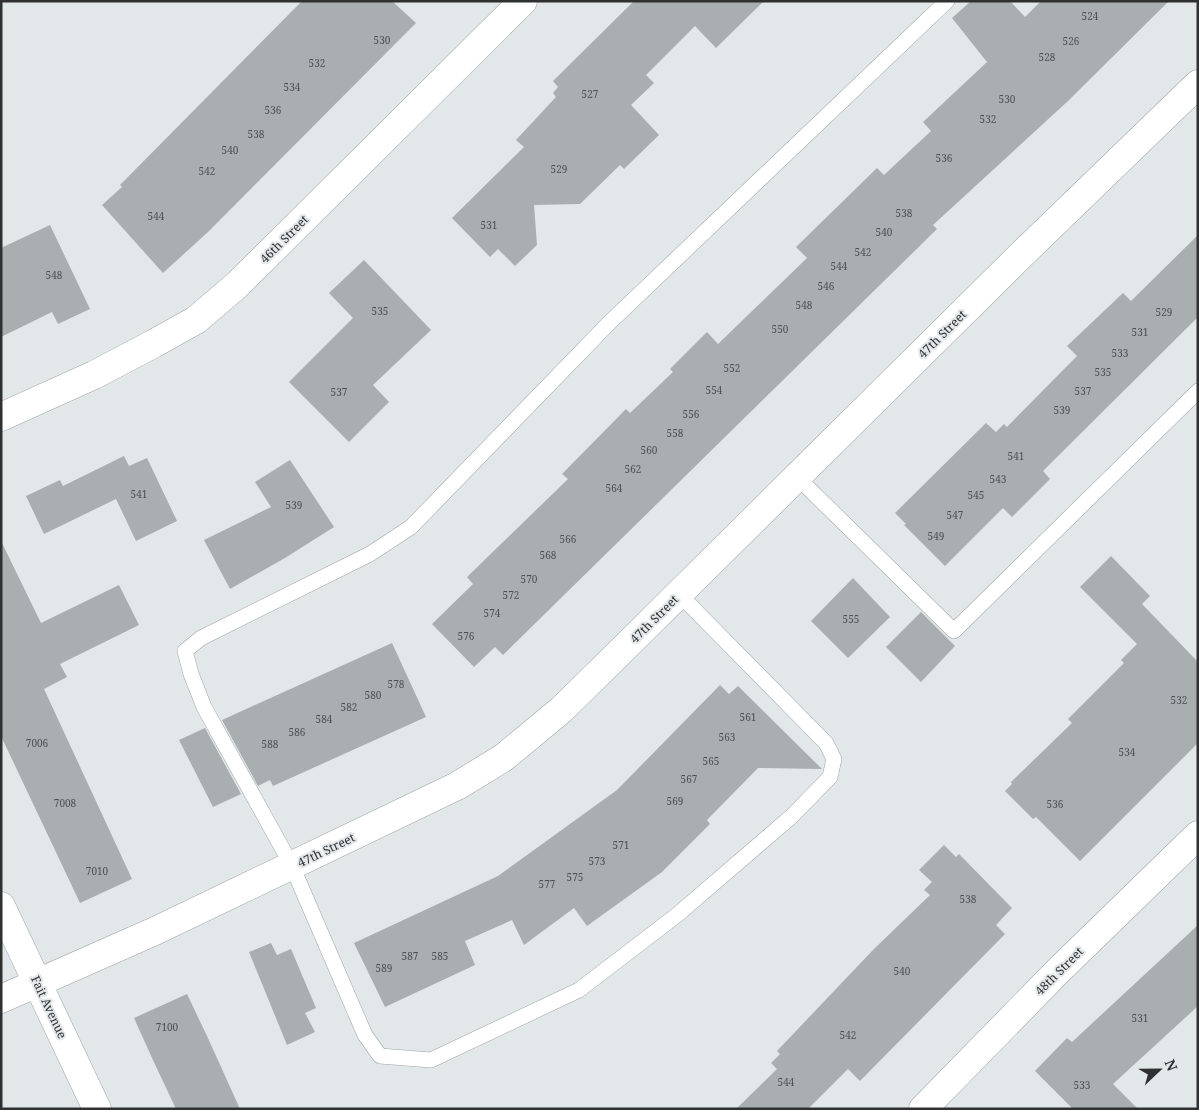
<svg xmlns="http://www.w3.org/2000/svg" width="1199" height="1110" font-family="'Noto Serif',serif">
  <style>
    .building { fill: #a9aeb0 }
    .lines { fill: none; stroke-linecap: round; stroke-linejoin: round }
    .service-casing { stroke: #9ea3a5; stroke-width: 16 }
    .minor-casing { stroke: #9ea3a5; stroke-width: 29 }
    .service { stroke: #fff; stroke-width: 15 }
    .minor { stroke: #fff; stroke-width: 28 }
    .labels { text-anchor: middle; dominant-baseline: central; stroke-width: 4; stroke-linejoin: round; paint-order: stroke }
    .number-label { font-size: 10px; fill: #4e5051 }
    .street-label { font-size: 12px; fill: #2f3031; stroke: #e2e7e9 }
  </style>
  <rect width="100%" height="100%" fill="#e2e7e9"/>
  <g class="building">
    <polygon points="302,1 392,1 416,23 208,232 163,273 102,205 122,187 120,185"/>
    <polygon points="634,1 764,1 716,48 695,26 646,75 654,83 631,105 659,135 624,169 620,165 580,204 534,205 537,245 515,266 498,249 490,257 452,218 524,147 516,140 556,97 553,93 558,87 553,81"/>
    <polygon points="971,1 1010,1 1025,17 1041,1 1169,1 1068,101 933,225 937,229 503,655 495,647 474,667 432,624 473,584 467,577 568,479 562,474 626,409 630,413 673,372 670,369 707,332 718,344 807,258 796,247 877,168 884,175 931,131 923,122 987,62 952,18"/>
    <polygon points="50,225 90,309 58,324 52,312 1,337 1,248"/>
    <polygon points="1198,235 1198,317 1043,471 1050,479 1012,517 1003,508 945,566 904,525 906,524 895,513 986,423 996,432 1004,424 1007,427 1077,356 1067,346 1123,293 1131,301"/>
    <polygon points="364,260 431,330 373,385 389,402 349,442 289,382 353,318 329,293"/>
    <polygon points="124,456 129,466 147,458 177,521 136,541 116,499 44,534 26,496 60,480 63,486"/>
    <polygon points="290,460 334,527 285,558 230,589 204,540 271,507 255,482"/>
    <polygon points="1,541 41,623 119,585 139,625 60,664 67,677 44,689 132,879 80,903 1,736"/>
    <polygon points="1111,556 1150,596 1142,604 1198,662 1198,743 1080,861 1036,817 1033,819 1005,791 1012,784 1011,782 1072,723 1068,719 1124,663 1121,660 1137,644 1080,587"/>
    <polygon points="853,578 890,617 848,658 811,621"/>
    <polygon points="921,612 955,646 921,682 886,647"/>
    <polygon points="392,643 426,717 273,786 270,780 258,786 222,720"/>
    <polygon points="720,685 729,694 738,686 822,769 758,768 707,820 710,824 662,872 587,926 574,908 524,945 512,920 465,941 475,965 385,1007 354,943 498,876 617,790"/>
    <polygon points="205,728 241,794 213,807 179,740"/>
    <polygon points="944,845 956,857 959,854 1012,908 996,925 1005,934 860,1081 848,1069 808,1109 736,1109 777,1069 771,1063 780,1054 777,1051 873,950 930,895 924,890 932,882 919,870"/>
    <polygon points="1198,925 1198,1006 1113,1084 1138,1109 1073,1109 1035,1071 1067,1038 1072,1042"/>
    <polygon points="271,943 277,955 291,949 316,1008 305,1013 315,1032 287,1045 249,952"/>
    <polygon points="187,994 207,1036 240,1109 176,1109 152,1058 134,1018"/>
  </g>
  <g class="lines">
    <g class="service-casing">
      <g id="service">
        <polyline points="797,477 954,631 1198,391"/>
        <polyline points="679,594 826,743 834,759 830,777 792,816 677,915 579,990 431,1060 380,1056 365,1035 292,866 204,707 191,674 185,651 201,638 370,554 411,527 609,323 947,1"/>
      </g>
    </g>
    <g class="minor-casing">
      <g id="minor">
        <polyline points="1,417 94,375 153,344 196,320 237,285 523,1"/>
        <polyline points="1,906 97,1109"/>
        <polyline points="1,999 155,931 457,786 503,758 561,710 609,663 1017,259 1198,84"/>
        <polyline points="923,1109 1058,971 1198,835"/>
      </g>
    </g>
    <use href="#service" class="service"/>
    <use href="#minor" class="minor"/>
  </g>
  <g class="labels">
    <g class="number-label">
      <text x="1090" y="16">524</text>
      <text x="382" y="40">530</text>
      <text x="1071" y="41">526</text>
      <text x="1047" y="57">528</text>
      <text x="317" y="63">532</text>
      <text x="292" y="87">534</text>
      <text x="590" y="94">527</text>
      <text x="1007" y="99">530</text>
      <text x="273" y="110">536</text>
      <text x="988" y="119">532</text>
      <text x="256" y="134">538</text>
      <text x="230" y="150">540</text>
      <text x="944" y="158">536</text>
      <text x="559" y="169">529</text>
      <text x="207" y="171">542</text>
      <text x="904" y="213">538</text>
      <text x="156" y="216">544</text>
      <text x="489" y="225">531</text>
      <text x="884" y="232">540</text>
      <text x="863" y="252">542</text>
      <text x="839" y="266">544</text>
      <text x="54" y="275">548</text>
      <text x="826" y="286">546</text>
      <text x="804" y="305">548</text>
      <text x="380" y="311">535</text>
      <text x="1164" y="312">529</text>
      <text x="780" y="329">550</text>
      <text x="1140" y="332">531</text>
      <text x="1120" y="353">533</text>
      <text x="732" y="368">552</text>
      <text x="1103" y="372">535</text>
      <text x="714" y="390">554</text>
      <text x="1083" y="391">537</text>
      <text x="339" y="392">537</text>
      <text x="1062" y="410">539</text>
      <text x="691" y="414">556</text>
      <text x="675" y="433">558</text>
      <text x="649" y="450">560</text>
      <text x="1016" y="456">541</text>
      <text x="633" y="469">562</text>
      <text x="998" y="479">543</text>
      <text x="614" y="488">564</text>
      <text x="139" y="494">541</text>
      <text x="976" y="495">545</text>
      <text x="294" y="505">539</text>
      <text x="955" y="515">547</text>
      <text x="936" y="536">549</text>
      <text x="568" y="539">566</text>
      <text x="548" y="555">568</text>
      <text x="529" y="579">570</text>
      <text x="511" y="595">572</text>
      <text x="492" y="613">574</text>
      <text x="851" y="619">555</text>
      <text x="466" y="636">576</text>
      <text x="396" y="684">578</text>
      <text x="373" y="695">580</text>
      <text x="1179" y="700">532</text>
      <text x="349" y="707">582</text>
      <text x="748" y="717">561</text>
      <text x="324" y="719">584</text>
      <text x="297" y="732">586</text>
      <text x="727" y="737">563</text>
      <text x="37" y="743">7006</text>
      <text x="270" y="744">588</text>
      <text x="1127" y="752">534</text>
      <text x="711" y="761">565</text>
      <text x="689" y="779">567</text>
      <text x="675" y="801">569</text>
      <text x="65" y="803">7008</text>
      <text x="1055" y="804">536</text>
      <text x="621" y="845">571</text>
      <text x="597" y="861">573</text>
      <text x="97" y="871">7010</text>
      <text x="575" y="877">575</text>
      <text x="547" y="884">577</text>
      <text x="968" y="899">538</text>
      <text x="410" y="956">587</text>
      <text x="440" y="956">585</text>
      <text x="384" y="968">589</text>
      <text x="902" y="971">540</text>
      <text x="1140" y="1018">531</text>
      <text x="167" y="1027">7100</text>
      <text x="848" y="1035">542</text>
      <text x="786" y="1082">544</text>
      <text x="1082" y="1085">533</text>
    </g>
    <g class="street-label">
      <text transform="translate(284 239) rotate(-45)">46th Street</text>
      <text transform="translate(942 334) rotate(-45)">47th Street</text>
      <text transform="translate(654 619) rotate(-45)">47th Street</text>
      <text transform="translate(326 850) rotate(-26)">47th Street</text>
      <text transform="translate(1059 971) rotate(-45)">48th Street</text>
      <text transform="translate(49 1007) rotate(65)">Fait Avenue</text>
    </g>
  </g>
  <rect width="1199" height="1110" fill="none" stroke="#2f3031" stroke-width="5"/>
  <g transform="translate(1159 1070) rotate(68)" stroke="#e2e7e9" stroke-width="4" paint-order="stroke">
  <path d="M0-4L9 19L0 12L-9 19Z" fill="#2f3031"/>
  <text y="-8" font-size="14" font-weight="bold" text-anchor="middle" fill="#2f3031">N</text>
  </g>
</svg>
